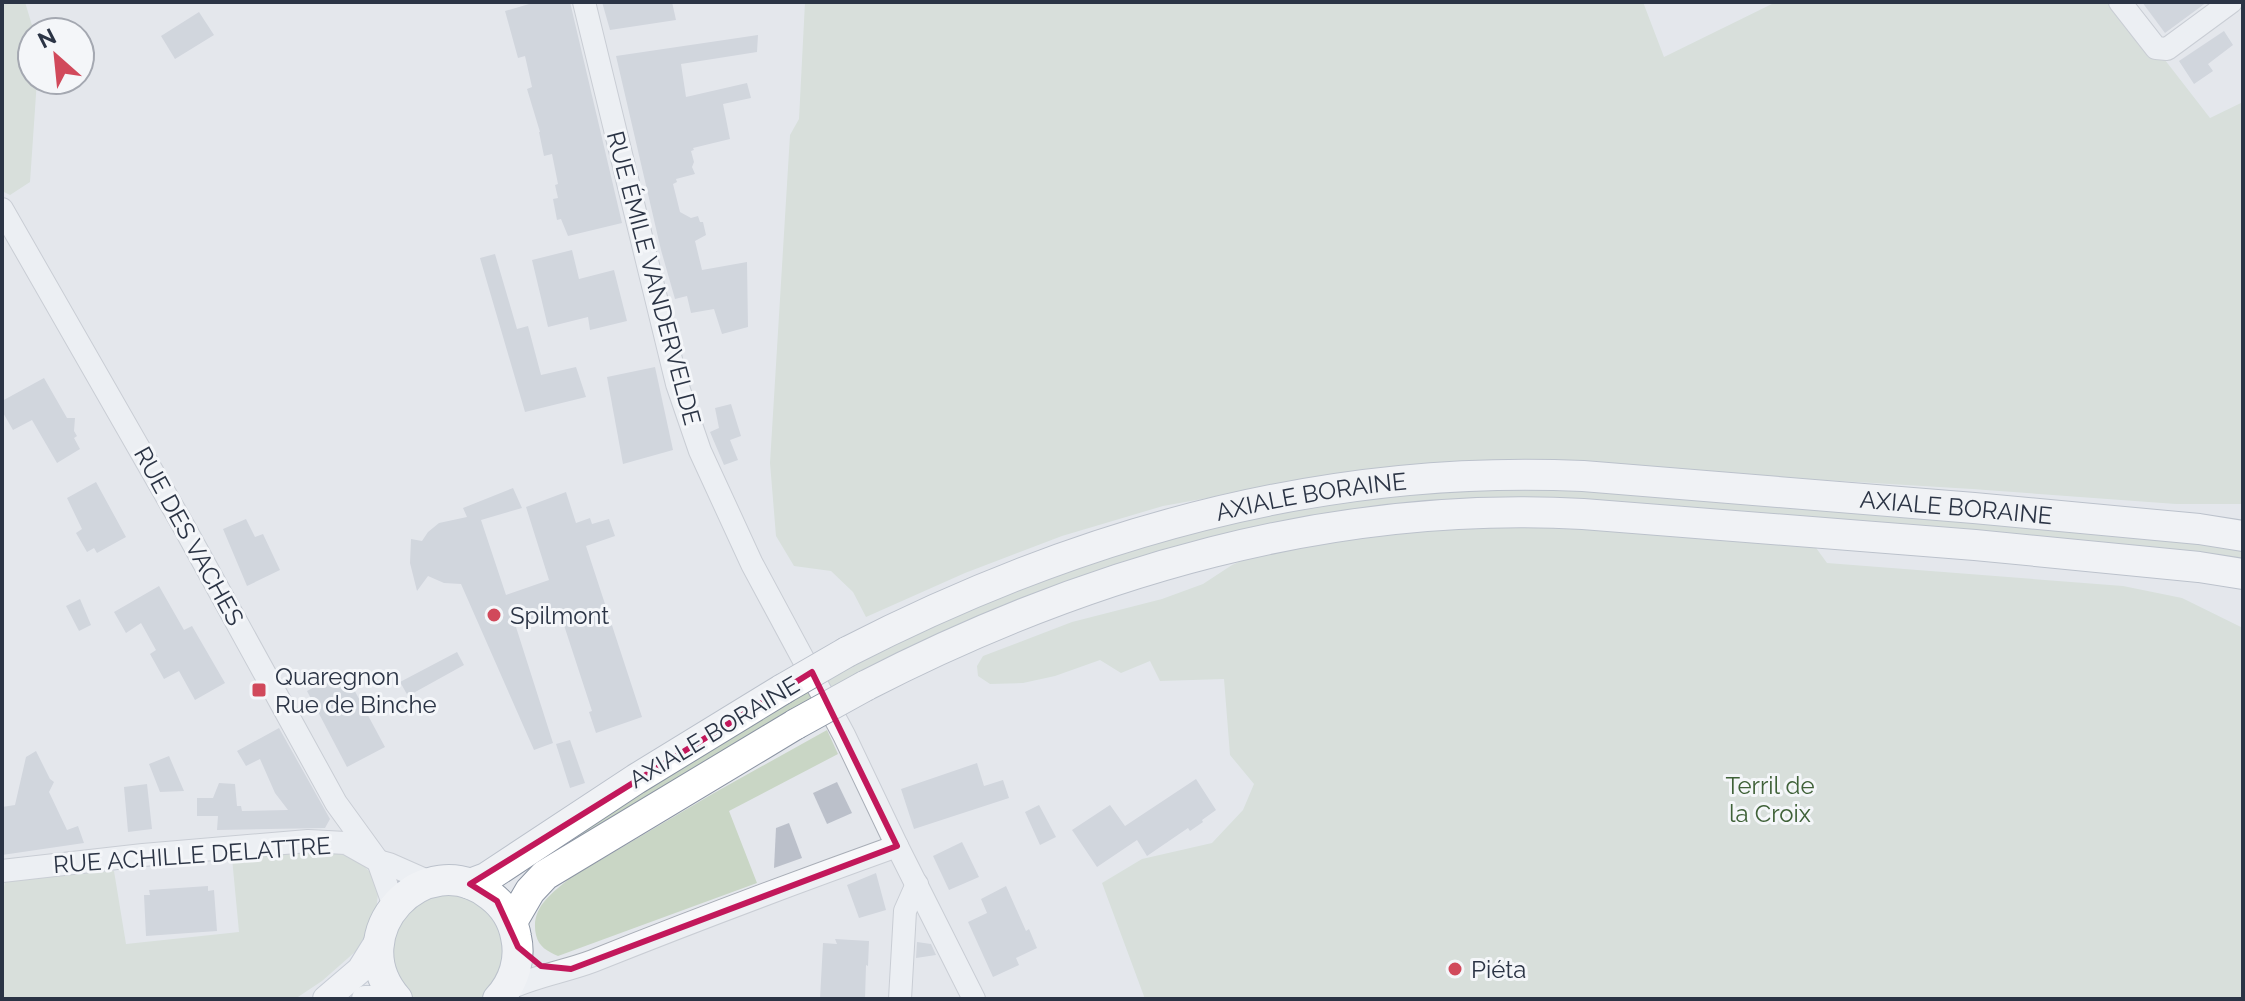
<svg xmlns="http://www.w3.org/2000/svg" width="2245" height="1001" font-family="Raleway,sans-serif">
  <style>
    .green { fill: #c9d6c5 }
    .building { fill: #bbc0ca }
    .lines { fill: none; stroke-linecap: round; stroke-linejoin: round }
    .minor-casing { stroke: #a9aeb7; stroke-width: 24 }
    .major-casing { stroke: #a3abb8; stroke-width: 28 }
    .highway-casing { stroke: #8b94a3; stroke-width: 32 }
    .minor { stroke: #f7f8fa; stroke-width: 22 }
    .major { stroke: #fff; stroke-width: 26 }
    .highway { stroke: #fff; stroke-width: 30 }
    .highway-bridge-casing { stroke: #8b94a3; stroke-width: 32; stroke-linecap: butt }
    .highway-bridge { stroke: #fff; stroke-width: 30 }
    .marked { fill: none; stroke: #c2185b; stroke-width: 6; stroke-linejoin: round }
    .poi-dot { fill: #d1495b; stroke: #f4f6f9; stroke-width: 3 }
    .labels { text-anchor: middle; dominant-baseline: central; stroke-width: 6; stroke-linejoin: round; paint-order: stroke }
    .street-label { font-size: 24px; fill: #2b3445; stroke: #f4f6f9 }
    .poi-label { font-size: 24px; fill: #2b3445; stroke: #f4f6f9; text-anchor: start }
    .park-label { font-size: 24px; fill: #3f6138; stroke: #f4f6f9 }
  </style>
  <rect width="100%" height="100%" fill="#e4e7ec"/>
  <g class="green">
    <polygon points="2,2 25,2 34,32 32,80 37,80 30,182 10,195 2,191"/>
    <polygon points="805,2 1643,2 1664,57 1776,2 2120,2 2210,118 2243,102 2243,504 2176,504 1972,489 1507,461 1415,464 1330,476 1163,506 1062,536 965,573 866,617 853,592 831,571 794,566 776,536 770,463 790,135 799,119"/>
    <polygon points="1587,486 2243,546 2243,564 1576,502 1156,556 551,857 597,821 795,695 968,605 1149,540 1379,493"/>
    <polygon points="1522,522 1814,545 1827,563 2123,586 2182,598 2243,628 2243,999 1145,999 1102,883 1142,859 1212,843 1243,810 1254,784 1230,755 1224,679 1160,681 1150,661 1121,673 1100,660 1055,676 1023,683 990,684 978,676 977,666 983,656 1072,622 1162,599 1203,584 1232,565 1255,555 1362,534"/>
    <path d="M827,730L838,754L729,811L757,883L558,956C547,951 539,947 536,935C530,908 551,894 570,878L714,793Z"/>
    <polygon points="303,849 334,851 361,863 374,876 378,894 376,911 364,944 322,981 295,999 2,999 2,902 5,880 114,871 126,944 239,932 232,858"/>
    <polygon points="445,893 476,900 501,927 505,964 485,995 480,999 415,999 407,992 393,969 391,937 415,903"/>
  </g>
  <g class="building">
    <polygon points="536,2 570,2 622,223 568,236 561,219 557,220 553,199 558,198 555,185 558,184 552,154 544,156 539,132 540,132 527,89 532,87 525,56 518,58 505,11"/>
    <polygon points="602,2 672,2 676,20 610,30"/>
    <polygon points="2142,2 2207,2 2165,33"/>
    <polygon points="199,12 214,35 175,59 161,36"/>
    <polygon points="2224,31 2233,45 2208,64 2213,71 2194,84 2179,61"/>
    <polygon points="758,35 757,52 681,64 686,97 747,83 751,98 723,104 730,139 693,148 694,150 691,151 694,162 692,167 695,174 676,179 677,182 673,184 680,212 691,218 698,216 700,222 703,222 706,235 695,241 702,270 747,262 748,327 722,334 714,309 691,313 687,296 675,299 661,250 616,56"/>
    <polygon points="572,250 579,279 614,270 627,321 590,330 588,317 548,327 532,260"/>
    <polygon points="495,254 517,329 528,326 541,375 576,367 586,397 525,412 480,258"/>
    <polygon points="655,367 673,450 623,464 607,377"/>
    <polygon points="44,378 67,418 75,418 74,431 77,436 74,438 80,449 57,463 32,420 13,430 2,411 2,401"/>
    <polygon points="731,404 741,436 730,440 738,460 724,465 710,432 719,428 715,408"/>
    <polygon points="96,482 126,537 97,553 94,548 87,552 76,533 82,529 67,498"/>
    <polygon points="513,488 522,508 481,520 506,595 549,580 526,507 566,492 576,523 590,518 592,524 609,519 615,536 586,546 642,717 596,733 589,712 592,711 560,613 516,627 553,743 534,750 461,584 444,583 428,576 417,591 410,563 411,539 422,541 428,532 439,523 467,517 463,508"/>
    <polygon points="246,519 255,537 263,534 280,570 247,586 223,529"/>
    <polygon points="159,586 184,630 192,626 225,683 195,700 179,671 164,679 150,654 156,650 141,623 126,633 114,612"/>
    <polygon points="80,599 91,625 79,631 66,606"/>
    <polygon points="457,652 464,665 408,696 400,682"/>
    <polygon points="344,671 385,747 347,767 307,691"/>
    <polygon points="279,728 330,819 325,828 217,830 218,816 197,816 197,798 213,798 219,783 235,784 237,806 241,806 242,811 288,810 275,793 260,759 246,766 237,751"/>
    <polygon points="570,740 585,783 570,788 556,744"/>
    <polygon points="36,751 50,779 54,782 49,792 67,830 78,826 84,843 2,855 2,807 15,805 26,757"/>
    <polygon points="169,756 184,791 160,792 149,764"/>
    <polygon points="977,763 984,786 1003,780 1009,798 914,829 901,789"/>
    <polygon points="1196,779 1216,810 1202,820 1203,822 1190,831 1188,828 1147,856 1137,840 1097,867 1072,830 1110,805 1125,826"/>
    <polygon points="837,782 852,813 827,824 813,793"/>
    <polygon points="147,784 152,829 128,832 124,787"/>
    <polygon points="1039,805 1056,837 1040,845 1025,812"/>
    <polygon points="789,823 802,858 774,868 776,828"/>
    <polygon points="962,842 979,877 949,890 933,856"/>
    <polygon points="876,873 886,910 859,918 847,885"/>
    <polygon points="208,886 208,891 214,890 217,931 146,936 144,895 150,895 149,890"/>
    <polygon points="1006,886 1026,931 1029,929 1037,948 1016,958 1019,965 993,977 968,922 987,913 981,899"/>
    <polygon points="835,939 869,941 868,966 866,965 865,999 820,999 823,943 837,944"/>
    <polygon points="917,942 931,944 936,955 916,958"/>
  </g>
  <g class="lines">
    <g class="minor-casing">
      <g id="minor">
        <polyline points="584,2 677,384 700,451 752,564 844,735 897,846 974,999"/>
        <polyline points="2120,2 2156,48 2167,49 2231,2"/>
        <polyline points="2,209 183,525 336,803 378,861 394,906"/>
        <polyline points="2,871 143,855 308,841 346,843 378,861 389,864 432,883"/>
        <path d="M506,990C534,976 564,972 593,961C693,921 794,883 897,846"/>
        <polyline points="900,999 905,911 917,884"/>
      </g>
    </g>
    <g class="major-casing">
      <g id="major">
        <polyline points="326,999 360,970 378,941"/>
        <polyline points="365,999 378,999"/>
      </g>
    </g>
    <g class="highway-casing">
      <g id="highway">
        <path id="s1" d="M847,652C1076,534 1324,464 1583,476L1974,508L2199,529L2243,536"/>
        <path d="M865,686C1086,572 1332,500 1583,514L1975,545L2199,567L2243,574"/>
        <polyline points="470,884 486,878 636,779 783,689"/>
        <polyline points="512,922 530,891 545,875 796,724"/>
        <path d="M397,999C340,934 425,843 491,896C504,906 513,920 516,937C521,959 514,982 498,999"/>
      </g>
    </g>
    <use href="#minor" class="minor"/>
    <use href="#major" class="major"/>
    <use href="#highway" class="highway"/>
    <g class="highway-bridge-casing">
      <g id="highway-bridge">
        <polyline points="783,689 847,652"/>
        <polyline points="796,724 865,686"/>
      </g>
    </g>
    <use href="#highway-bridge" class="highway-bridge"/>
  </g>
  <path d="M0 0H2245V1001H0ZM812,672L897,846L571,969L541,966L518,947L497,901L470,884Z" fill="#e4e7ec" fill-opacity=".55" fill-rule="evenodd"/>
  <path class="marked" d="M812,672L897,846L571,969L541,966L518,947L497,901L470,884Z"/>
  <g class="poi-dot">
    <circle cx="494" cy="615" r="8"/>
    <rect x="251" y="682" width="16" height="16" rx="4"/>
    <circle cx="1455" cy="969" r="8"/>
  </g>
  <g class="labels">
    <g class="street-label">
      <text transform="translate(654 278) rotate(75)">RUE ÉMILE VANDERVELDE</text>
      <text stroke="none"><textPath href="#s1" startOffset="492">AXIALE BORAINE</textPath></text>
      <text stroke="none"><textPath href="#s1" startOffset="1140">AXIALE BORAINE</textPath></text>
      <text transform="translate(189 536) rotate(61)">RUE DES VACHES</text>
      <text transform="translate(714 732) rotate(-31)">AXIALE BORAINE</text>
      <text transform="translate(192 855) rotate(-4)">RUE ACHILLE DELATTRE</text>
    </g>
    <g class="poi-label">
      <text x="510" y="615">Spilmont</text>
      <text x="275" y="676">Quaregnon<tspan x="275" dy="28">Rue de Binche</tspan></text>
      <text x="1471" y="969">Piéta</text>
    </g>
    <g class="park-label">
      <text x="1770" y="785">Terril de<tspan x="1770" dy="28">la Croix</tspan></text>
    </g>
  </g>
  <rect width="2245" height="1001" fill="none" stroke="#2b3445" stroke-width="8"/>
  <g transform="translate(56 56) rotate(333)"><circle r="38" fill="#f4f6f9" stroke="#a4a8b1" stroke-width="2"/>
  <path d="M0-6L14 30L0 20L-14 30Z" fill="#d1495b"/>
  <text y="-12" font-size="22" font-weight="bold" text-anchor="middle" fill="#2b3445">N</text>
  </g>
</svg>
